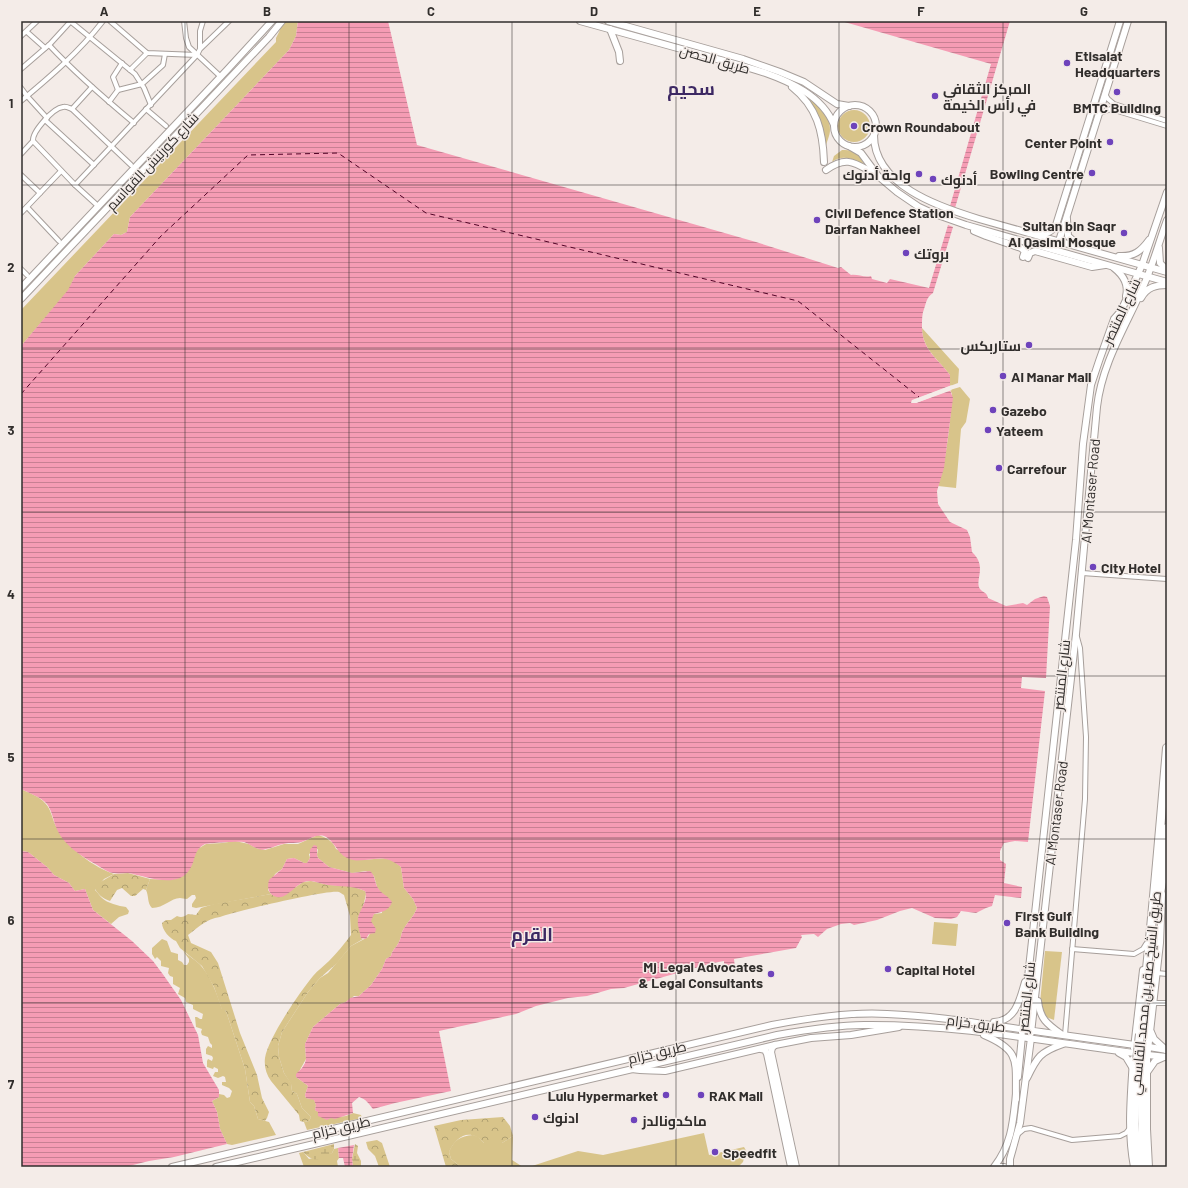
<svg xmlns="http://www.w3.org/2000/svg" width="1188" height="1188" font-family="Barlow,Cairo,sans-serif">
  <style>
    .green { fill: #d8c48a }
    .forest { fill: url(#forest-crowns) }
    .wetland { fill: url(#wetland-marsh) }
    .water { fill: url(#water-rules) }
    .pier { fill: #f4ece8 }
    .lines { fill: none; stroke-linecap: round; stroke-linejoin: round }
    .ferry { stroke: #520226; stroke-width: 1; stroke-dasharray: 5 4; stroke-linecap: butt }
    .street-casing { stroke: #a79f9b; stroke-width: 6 }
    .secondary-casing { stroke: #a79f9b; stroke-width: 8 }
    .primary-casing { stroke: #a79f9b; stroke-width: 8 }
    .highway-casing { stroke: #a79f9b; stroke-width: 10 }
    .street { stroke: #fff; stroke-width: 4 }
    .secondary { stroke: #fff; stroke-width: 6 }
    .primary { stroke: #fff; stroke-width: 6 }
    .highway { stroke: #fff; stroke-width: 8 }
    .highway-bridge-casing { stroke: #a79f9b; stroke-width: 10; stroke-linecap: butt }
    .highway-bridge { stroke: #fff; stroke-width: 8 }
    .grid { fill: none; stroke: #312e2c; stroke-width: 1; stroke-opacity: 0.55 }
    .poi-dot { fill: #6e43bb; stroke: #f4ece8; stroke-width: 1.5 }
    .labels { text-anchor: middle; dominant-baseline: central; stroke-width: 3; stroke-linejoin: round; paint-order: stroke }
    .poi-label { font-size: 14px; font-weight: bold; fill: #312e2c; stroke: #f4ece8; text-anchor: start }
    .street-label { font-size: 14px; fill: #312e2c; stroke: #f4ece8 }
    .district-label { font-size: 18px; font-weight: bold; fill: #3c2863; stroke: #f4ece8 }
    .neatline { fill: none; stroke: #312e2c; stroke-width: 1.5 }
    .grid-label { font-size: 13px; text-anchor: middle; font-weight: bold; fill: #312e2c }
  </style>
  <defs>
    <pattern id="forest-crowns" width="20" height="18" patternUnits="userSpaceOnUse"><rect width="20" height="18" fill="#d8c48a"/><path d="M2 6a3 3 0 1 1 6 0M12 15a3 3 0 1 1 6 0" fill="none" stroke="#b0a071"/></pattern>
    <pattern id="wetland-marsh" width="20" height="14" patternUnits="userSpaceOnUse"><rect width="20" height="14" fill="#d8c48a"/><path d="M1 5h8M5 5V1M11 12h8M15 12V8" fill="none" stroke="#b0a071"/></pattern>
    <pattern id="water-rules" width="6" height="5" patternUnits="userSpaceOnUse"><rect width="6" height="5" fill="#f59cb4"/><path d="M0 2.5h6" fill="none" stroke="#c78093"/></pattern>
  </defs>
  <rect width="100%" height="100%" fill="#f4ece8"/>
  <g class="green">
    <polygon points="283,21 298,21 296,36 289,50 130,217 127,232 121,235 114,234 75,276 69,290 21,346 21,310 276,42 276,38 279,32"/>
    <path d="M803,94C815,102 831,114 830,130C830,135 827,141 826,146H825C824,123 816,111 803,94Z"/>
    <circle cx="854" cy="126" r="16"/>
    <path d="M842,150C853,149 860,154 864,165C853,159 843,154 832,162L834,156Z"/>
    <path d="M922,328L959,369L958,383L950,386V375C939,360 922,349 922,328Z"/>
    <path d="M960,387L970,399L966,422L961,429L956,488L938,486C947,456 950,425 952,394L950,390Z"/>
    <path d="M21,789C29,793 39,796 45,803C52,810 52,820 57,828C67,847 93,867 114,874L104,879L95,890C98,893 99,895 102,898C107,903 119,906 126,907L129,911L128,914L119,917L111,924L93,910L85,889L75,891L69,883L54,875L47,867L28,852L21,851Z"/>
    <path d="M318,835C326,837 334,842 336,849L362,860L386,858L395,862L401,867L404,888L413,899L417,908C413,918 408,921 403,930C401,934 401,938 399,942C396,948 392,950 391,956L386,959L382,969L371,985L359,996H354L346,1002L340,1004L313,1027L305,1044L306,1059L296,1077L307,1085L308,1086L305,1095L306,1098L314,1099L316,1105L315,1110L331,1118L346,1116L353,1113L361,1115L362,1118L307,1130L304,1122L309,1121L311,1117L302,1108L297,1094L292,1091L291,1084L284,1073L279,1057L278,1046L282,1032L308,992L320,978L328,973L351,946L368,937L374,926L371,923V917L374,914L382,913L379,890L377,887L374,876L366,871L352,873L329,867L318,858L317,855L318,849L309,854L310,858L307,863H304L294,858L287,859L282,869L275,874L268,890L271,894L196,908L192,907V904L196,898L195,895H192L187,899C184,899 182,898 180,898C171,898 164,908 152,908C147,903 149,896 146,890L150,879L172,880L193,860L196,850L206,844L222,843L235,841L249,844L256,848L265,850L284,844H298Z"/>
    <polygon points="934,922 958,924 956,946 932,944"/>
    <path d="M162,939L167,941L171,952L178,954V960L182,962L184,965H187L189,962V959L183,951C189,957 197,960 202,967C211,977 218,997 222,1009L225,1010L227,1014L245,1069L250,1102L254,1106L258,1119L269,1122L276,1135L232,1145L227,1144L220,1129L217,1112L212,1101L219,1097V1094L224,1095L227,1098L230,1097L232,1091L229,1088L222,1085V1082H226L225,1077L223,1076L218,1078L213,1076L215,1072H218V1069L214,1067L213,1069L207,1067V1061L208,1059L212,1061L213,1058L212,1056L206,1054V1049L208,1046L212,1048V1045L210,1043L208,1037L202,1035L201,1032L202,1029L196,1027L195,1017H197L200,1019H202L203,1014L193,1009V1005L186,1002L185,998L178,994L180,988L173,984V977L170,976L168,973L169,968L161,966V961L157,957L155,959L152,954V948Z"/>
    <polygon points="1045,951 1062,952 1054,1020 1046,1017 1040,1003"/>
    <polygon points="704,1133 709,1155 744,1147 748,1154 742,1155 744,1158 743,1162 738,1167 529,1167 578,1151 603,1155"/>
    <path d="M473,1135L478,1137L484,1143H502L513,1136L512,1160L523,1167H461L451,1159L449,1152C454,1140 460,1136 473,1135Z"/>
    <polygon points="338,1148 339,1158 337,1161 338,1167 304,1167 299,1153 303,1152 309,1159 332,1153 334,1149"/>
  </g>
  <g class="forest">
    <path d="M128,873L150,879L146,890L143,889L135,896H131L122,888L117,890L110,901C103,899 96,893 94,886L114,874Z"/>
    <path d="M311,881L329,885L352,886L365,891L366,894L363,907L358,918L361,938L363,939L351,946L337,963L320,978L308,992L282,1032L278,1046L279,1057L284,1073L291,1083L292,1091L297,1094L302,1108L311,1117L309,1121L304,1122L300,1121L299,1115L271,1081C266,1074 264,1066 265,1058C268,1038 300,992 313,976C318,970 324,966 329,961C337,953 344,944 351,935L350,916L344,895C342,894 341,893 339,892C329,889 233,912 220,917C206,919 199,927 188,935L191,943L211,952L218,963L240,1033L257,1075L262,1098L269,1112L267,1118L265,1121L258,1119L254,1106L250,1102L245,1069L227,1014L225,1010H222L214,987L202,966L180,948L176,941C170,939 162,930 162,923L166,920H171L177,916C181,918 184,917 188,914L196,915L201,908L214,904L271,894L275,896L293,889L303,882Z"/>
    <path d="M503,1117L510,1126L513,1136L502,1143H484C470,1128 457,1135 449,1152L451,1159L461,1167H446L434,1126L461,1120Z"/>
    <polygon points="377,1140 382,1143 390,1167 379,1167 375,1156 368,1149 366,1142"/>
  </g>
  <g class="wetland">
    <path d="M334,1144V1149L332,1153C320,1160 313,1163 303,1152Z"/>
    <polygon points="355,1144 358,1146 357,1153 361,1161 361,1167 364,1166 367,1167 353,1167 352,1159"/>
  </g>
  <g class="water">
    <path d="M298,21H388L417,145L756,242L838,268L841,267L851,275C858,274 864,278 871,276L872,279L887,283L890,279L929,288L948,225L953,227L933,293C926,298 927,301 924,309C922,314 922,319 922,325C921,349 937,358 950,375V386L911,401L916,403L950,390L953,398L944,468L937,491L938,504L950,522L967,530L970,537L972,552C988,567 974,580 980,589C983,593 987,592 988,598L1006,606L1023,603L1027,605L1035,599L1044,596L1047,597L1050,606L1046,678L1022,677L1021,688L1045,691L1028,842L1015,841L1004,843L1000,851V860L1006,864L1004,883L1022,887L1021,898L995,895L992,906L986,908L976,913L961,911L957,917L951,919L935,918L912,908L900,911L877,920L854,925L850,923L841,924L827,929L818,937L814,934L801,935L802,937L796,948L734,959L735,968L724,966V961L713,963L624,988L611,989L587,996L568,998L536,1006L516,1014L439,1031L451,1091L395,1103L373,1109C369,1104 366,1099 359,1097L352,1103L353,1113L335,1119L331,1118L327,1120L318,1116V1112L315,1110L316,1105L314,1100L306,1098L305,1095L308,1086L307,1085L296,1077V1074L302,1068L305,1063L306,1059L305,1044L313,1027L340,1004L346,1002L350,998L359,996L371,985L382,969L386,959L391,956C392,950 396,948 399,942C401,938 401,934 403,930C408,921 413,918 417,908L413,899L404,888L401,867C387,856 382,858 365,860C361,860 356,861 353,860C337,857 336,841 324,836C317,834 310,839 304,841C297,844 290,842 283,844C277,845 272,848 266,849C258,852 251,844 244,842C239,841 209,843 205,844C193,850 196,860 190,869C177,890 146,876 128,873C123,873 118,874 113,873C107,872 102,868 97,865C81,856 63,845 56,827C53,819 52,811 47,804C41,797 29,793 21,789V346L68,290L75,276L114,234L121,235L127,232L130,217L289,50L296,36Z"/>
    <polygon points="841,21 1010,21 955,208 950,206 991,64"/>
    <path d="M314,845L317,846V855L318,858L329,867L352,873L370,871C376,876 374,882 378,888C381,894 388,895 392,902C389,911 381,912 374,914L371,921L376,929L375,933L369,934L366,939L361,938C360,932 357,925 358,919C359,910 369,900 365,891C350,885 342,887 328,885C320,884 312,879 304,882C295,885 287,899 277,897C268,895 267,887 269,880L282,869L287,859L294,858L304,863H307L310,858V850Z"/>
    <polygon points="21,851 28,852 47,867 54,875 69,883 75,891 85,889 93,910 132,941 153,961 162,973 181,1000 198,1035 203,1063 219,1090 219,1097 212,1101 217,1112 220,1129 227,1144 174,1157 149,1161 125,1167 21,1167"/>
    <polygon points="354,1145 352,1159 353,1167 345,1167 343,1158 339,1158 338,1148"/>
  </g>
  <polygon class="pier" points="952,385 950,388 952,390 916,403 911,403 912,400"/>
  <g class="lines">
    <polyline class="ferry" points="21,394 161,236 248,155 338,153 426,213 798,301 919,397"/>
    <g class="street-casing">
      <g id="street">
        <polyline points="70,21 135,74 144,88 151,105"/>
        <polyline points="110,21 147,53 197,55"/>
        <polyline points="184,21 186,38 189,47 221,77"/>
        <polyline points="27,32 45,48"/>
        <polyline points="21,36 37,21"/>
        <path d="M49,45C75,73 104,98 134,123"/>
        <polyline points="200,48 200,31 203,21"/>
        <polyline points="21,69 50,44 71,21"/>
        <polyline points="130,70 147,53"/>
        <polyline points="21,88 27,96 47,118"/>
        <polyline points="118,90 113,77 122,63"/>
        <polyline points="1105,94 1108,99 1114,104 1167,121"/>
        <path d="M21,101C51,76 79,52 103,21"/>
        <polyline points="109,102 118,90 142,84 163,65 165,54"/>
        <polyline points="72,109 92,87"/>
        <polyline points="146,109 166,126"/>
        <polyline points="1100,113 1111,109 1167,126"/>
        <polyline points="45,120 94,165"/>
        <polyline points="21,154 33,141"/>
        <polyline points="21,175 40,193"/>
        <polyline points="75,185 197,55 200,49 229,21"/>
        <path d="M98,206L75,185L33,141C32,132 53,108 63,107C66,106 69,108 72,109L131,165"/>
        <polyline points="27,207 59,241"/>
        <polyline points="21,213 61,171"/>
        <polyline points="21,269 27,275"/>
        <polyline points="1082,573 1167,579"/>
        <polyline points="1072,949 1134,954 1143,949 1146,944"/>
        <polyline points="1157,973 1167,974"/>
        <polyline points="1154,1003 1167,1003"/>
        <polyline points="1065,1035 1085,799 1086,737 1080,648 1077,637"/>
        <polyline points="1018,1134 1024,1129 1031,1128 1072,1140 1120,1136 1126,1133 1130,1128"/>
      </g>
    </g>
    <g class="secondary-casing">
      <g id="secondary">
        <path d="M1035,233C1045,234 1050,234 1056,225L1120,21"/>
        <polyline points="1059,241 1128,21"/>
        <polyline points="21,288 227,70 272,21"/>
        <polyline points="21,299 269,37 282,21"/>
        <polyline points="775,1045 772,1048 771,1052 796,1167"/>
        <polyline points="1149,1047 1167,1050"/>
        <polyline points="761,1049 765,1050 767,1054 791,1167"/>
        <polyline points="1148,1055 1167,1057"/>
        <path d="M632,1069C643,1071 653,1070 665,1071L775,1045L811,1038L851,1035L899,1027"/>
        <polyline points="1018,1077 1022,1036"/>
        <path d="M994,1167C1012,1144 1013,1122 1016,1094"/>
        <polyline points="996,1167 1004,1167"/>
        <polyline points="1010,1167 1010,1159 1020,1123 1031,1038"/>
      </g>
    </g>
    <g class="primary-casing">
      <g id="primary">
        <path d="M580,21C623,33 666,45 710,57C741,66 776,73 804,91C818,100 828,110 834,125"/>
        <polyline points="608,21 743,59 780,72 804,82 837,104 849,106"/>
        <polyline points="610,29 619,52 620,61"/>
        <path d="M792,87C817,107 823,131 824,162"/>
        <circle cx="855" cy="126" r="21"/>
        <path d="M874,134C873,185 939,207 979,219L1167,272"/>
        <polyline points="849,146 861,153 878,176 897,192 919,207 932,213 966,225 1167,282"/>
        <path d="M826,170C847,155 855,163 875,174"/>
        <polyline points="1067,219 1068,236 1077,244"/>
        <polyline points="974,231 986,236 1021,248 1025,251 1023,257"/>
        <polyline points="1159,248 1160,263 1167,270"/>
        <path d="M1119,256C1134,257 1141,251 1149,240"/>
        <polyline points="1028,258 1030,253 1035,251 1092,267 1105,265"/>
        <path d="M1114,268C1123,275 1129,284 1126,296"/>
        <path d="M1141,298C1147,287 1156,285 1167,285"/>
        <path d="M1038,1001C1040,1019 1047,1024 1061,1034"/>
        <path d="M994,1022C1016,1021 1020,999 1025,982"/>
        <polyline points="1022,1032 1076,540 1083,444 1091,385 1099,361 1114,319 1121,311 1142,265 1167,192"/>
        <polyline points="1151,1032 1154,1039 1166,1050"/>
        <path d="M1031,1033L1076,634L1097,407C1102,363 1126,326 1143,287C1153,265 1159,242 1167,220"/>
        <path d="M984,1035C1022,1051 1015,1062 1016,1099"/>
        <polyline points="1134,1048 1143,970"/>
        <polyline points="1119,1053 1126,1057 1132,1067"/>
        <path d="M1133,1059C1131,1095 1127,1131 1134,1167"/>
        <polyline points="1148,1071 1155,1061 1164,1057"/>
        <path d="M1027,1078C1037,1057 1040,1052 1063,1044"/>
        <path d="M172,1167L772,1025C810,1018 849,1012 887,1014C939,1016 989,1025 1041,1032C1077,1037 1113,1042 1149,1047"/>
        <path d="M216,1167L777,1035C805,1030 835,1025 864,1025C960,1024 1054,1043 1148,1055"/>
        <polyline points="1149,1167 1147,1129 1147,1059 1160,943 1162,894"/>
      </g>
    </g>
    <g class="highway-casing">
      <g id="highway">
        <polyline points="1159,899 1163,876 1167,828"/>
        <path d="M1140,1034C1151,939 1159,843 1167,748"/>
        <polyline points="1137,1061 1134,1124 1139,1167"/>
        <path d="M1143,1061C1142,1097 1141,1132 1145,1167"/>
      </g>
    </g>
    <use href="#street" class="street"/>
    <use href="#secondary" class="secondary"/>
    <use href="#primary" class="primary"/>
    <use href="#highway" class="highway"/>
    <g class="highway-bridge-casing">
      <polyline id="highway-bridge" points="1137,1061 1140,1034"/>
    </g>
    <use href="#highway-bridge" class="highway-bridge"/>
  </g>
  <path class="grid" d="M185,21V1167M349,21V1167M512,21V1167M676,21V1167M839,21V1167M1003,21V1167M21,185H1167M21,349H1167M21,512H1167M21,676H1167M21,839H1167M21,1003H1167"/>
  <g class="poi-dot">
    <circle cx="1067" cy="63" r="4"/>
    <circle cx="1117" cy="92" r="4"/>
    <circle cx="935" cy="96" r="4"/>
    <circle cx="854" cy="126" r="4"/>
    <circle cx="1110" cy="142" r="4"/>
    <circle cx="1092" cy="173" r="4"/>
    <circle cx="919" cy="174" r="4"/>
    <circle cx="933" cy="179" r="4"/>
    <circle cx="817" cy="220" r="4"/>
    <circle cx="1124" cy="233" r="4"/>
    <circle cx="906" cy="253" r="4"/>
    <circle cx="1029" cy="345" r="4"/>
    <circle cx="1003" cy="376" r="4"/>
    <circle cx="993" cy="410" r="4"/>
    <circle cx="988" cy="430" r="4"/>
    <circle cx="999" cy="468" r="4"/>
    <circle cx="1093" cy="567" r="4"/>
    <circle cx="1007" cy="923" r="4"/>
    <circle cx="888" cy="969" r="4"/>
    <circle cx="771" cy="974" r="4"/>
    <circle cx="666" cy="1095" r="4"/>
    <circle cx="701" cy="1095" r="4"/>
    <circle cx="535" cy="1117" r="4"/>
    <circle cx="634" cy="1120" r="4"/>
    <circle cx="715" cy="1152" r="4"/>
  </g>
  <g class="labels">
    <g class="poi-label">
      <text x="1075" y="55">Etisalat<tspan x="1075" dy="16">Headquarters</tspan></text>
      <text x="943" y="88">المركز الثقافي<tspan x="943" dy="16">في رأس الخيمة</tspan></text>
      <text x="1117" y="107" text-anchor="middle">BMTC Building</text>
      <text x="862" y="126">Crown Roundabout</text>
      <text x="1102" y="142" text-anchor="end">Center Point</text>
      <text x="1084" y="173" text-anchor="end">Bowling Centre</text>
      <text x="911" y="174" text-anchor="end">واحة أدنوك</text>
      <text x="941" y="179">أدنوك</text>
      <text x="825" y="212">Civil Defence Station<tspan x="825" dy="16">Darfan Nakheel</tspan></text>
      <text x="1116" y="225" text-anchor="end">Sultan bin Saqr<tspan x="1116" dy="16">Al Qasimi Mosque</tspan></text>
      <text x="914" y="253">بروتك</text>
      <text x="1021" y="345" text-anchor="end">ستاربكس</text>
      <text x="1011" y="376">Al Manar Mall</text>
      <text x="1001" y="410">Gazebo</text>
      <text x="996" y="430">Yateem</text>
      <text x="1007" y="468">Carrefour</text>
      <text x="1101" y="567">City Hotel</text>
      <text x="1015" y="915">First Gulf<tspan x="1015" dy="16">Bank Building</tspan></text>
      <text x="763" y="966" text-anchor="end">Mj Legal Advocates<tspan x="763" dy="16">&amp; Legal Consultants</tspan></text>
      <text x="896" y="969">Capital Hotel</text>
      <text x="658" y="1095" text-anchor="end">Lulu Hypermarket</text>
      <text x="709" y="1095">RAK Mall</text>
      <text x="543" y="1117">ادنوك</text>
      <text x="642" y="1120">ماكدونالدز</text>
      <text x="723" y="1152">Speedfit</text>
    </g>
    <g class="street-label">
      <text transform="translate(715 59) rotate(16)">طريق الحصن</text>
      <text transform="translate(152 161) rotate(-47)">شارع كورنيش القواسم</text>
      <text transform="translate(1121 311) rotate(-65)">شارع المنتصر</text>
      <text transform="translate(1090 491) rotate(-85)">Al Montaser Road</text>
      <text transform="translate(1061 675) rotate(-84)">شارع المنتصر</text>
      <text transform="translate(1056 813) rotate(-83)">Al Montaser Road</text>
      <text transform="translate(1145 993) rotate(-84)">طريق الشيخ صقر بن محمد القاسمي</text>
      <text transform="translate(1026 997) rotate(-84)">شارع المنتصر</text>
      <text transform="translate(976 1023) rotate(7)">طريق خزام</text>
      <text transform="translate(657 1052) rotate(-13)">طريق خزام</text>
      <text transform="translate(341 1127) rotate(-13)">طريق خزام</text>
    </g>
    <g class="district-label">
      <text x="691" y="88">سحيم</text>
      <text x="532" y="934">القرم</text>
    </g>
  </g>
  <rect width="1188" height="1188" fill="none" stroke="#f4ece8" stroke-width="44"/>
  <rect x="22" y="22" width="1144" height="1144" class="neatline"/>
  <g class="grid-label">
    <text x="104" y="16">A</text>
    <text x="267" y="16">B</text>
    <text x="431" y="16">C</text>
    <text x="594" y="16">D</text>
    <text x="757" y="16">E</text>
    <text x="921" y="16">F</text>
    <text x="1084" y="16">G</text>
    <text x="11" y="108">1</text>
    <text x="11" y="272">2</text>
    <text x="11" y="435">3</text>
    <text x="11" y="599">4</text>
    <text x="11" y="762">5</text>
    <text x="11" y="925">6</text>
    <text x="11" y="1089">7</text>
  </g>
</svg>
